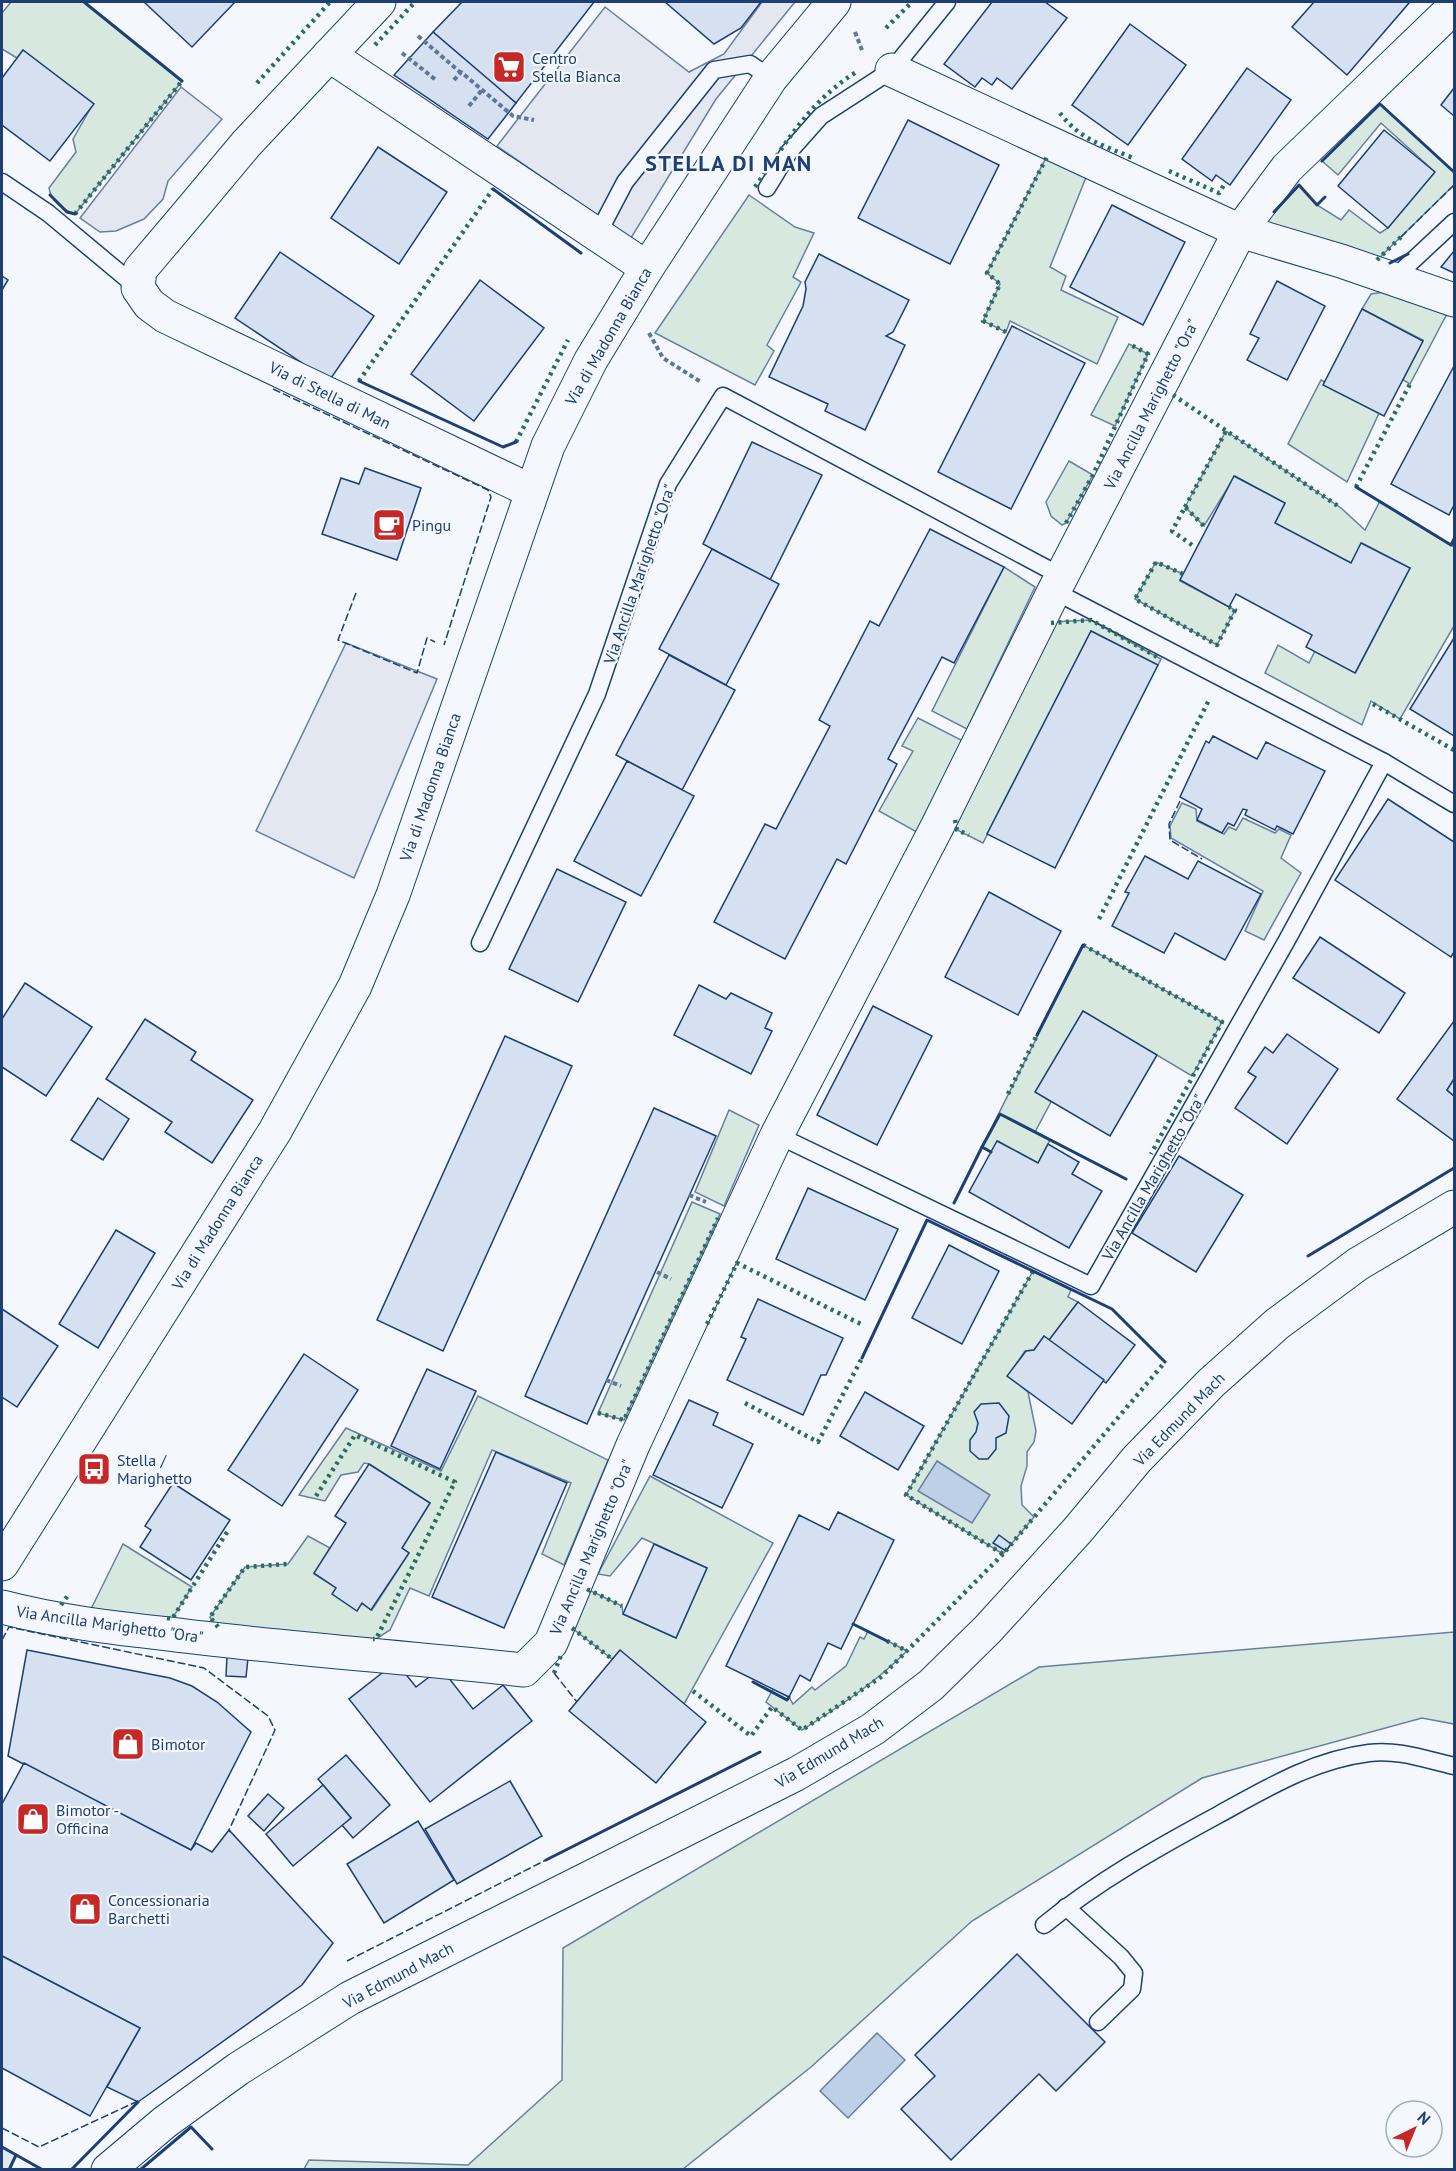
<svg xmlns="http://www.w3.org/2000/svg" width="1456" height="2171" font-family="'PT Sans',sans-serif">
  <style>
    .green { fill: #d7e8df; stroke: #687fa3; stroke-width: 1.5 }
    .parking { fill: #e3e8f0; stroke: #687fa3; stroke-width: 1.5 }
    .water { fill: #bed0e5; stroke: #687fa3; stroke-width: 1.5 }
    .building { fill: #d5e0f0; stroke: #1d3f73; stroke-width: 1.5 }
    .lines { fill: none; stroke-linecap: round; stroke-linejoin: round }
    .service-casing { stroke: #1d3f73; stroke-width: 19 }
    .minor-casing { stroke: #1d3f73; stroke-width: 35 }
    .secondary-casing { stroke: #1d3f73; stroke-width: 35 }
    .primary-casing { stroke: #1d3f73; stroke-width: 35 }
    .path { stroke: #5e769c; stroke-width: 4; stroke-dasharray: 4.5 3; stroke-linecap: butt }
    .service { stroke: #f4f7fb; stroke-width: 16 }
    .minor { stroke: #f4f7fb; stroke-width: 33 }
    .secondary { stroke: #f4f7fb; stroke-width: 33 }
    .primary { stroke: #f4f7fb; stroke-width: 33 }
    .hedge { stroke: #2c6c60; stroke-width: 4.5; stroke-dasharray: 3 4.5; stroke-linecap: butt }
    .fence { stroke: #1d3f73; stroke-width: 1.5; stroke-dasharray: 8 3; stroke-linecap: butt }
    .wall { stroke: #1d3f73; stroke-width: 3 }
    .labels { text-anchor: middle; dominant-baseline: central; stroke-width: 4.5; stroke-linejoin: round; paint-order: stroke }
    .poi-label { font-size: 16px; fill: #1d3f73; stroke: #f4f7fb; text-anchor: start }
    .street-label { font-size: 16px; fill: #1d3f73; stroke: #f4f7fb }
    .district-label { font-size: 22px; font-weight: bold; letter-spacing: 1.5px; fill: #1d3f73; stroke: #f4f7fb }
  </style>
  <rect width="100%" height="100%" fill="#f4f7fb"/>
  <g class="green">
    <path d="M11,2H84L182,81L75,214C63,210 51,201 49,188L76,152L73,139L93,104L23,50L17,58L2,49V13Z"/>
    <polygon points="1380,104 1454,172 1454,185 1373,264 1266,222 1299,185 1317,205 1341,220 1349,210 1380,233 1388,228 1434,171 1381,123 1338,175 1322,161"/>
    <polygon points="1049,152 1089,170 1050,267 1066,276 1061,290 1118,317 1097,364 1010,321 1006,332 983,321 1000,284 987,273"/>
    <polygon points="749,195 795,227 814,233 793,277 801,282 767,345 774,351 755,385 655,333"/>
    <polygon points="1391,291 1449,310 1410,384 1403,380 1423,340 1362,309 1371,294"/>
    <polygon points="1129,344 1148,354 1115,426 1091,415"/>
    <polygon points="1321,380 1380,411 1347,482 1288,444"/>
    <polygon points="1226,431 1341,508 1365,530 1380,501 1454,547 1454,626 1400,719 1371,701 1362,725 1265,673 1278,645 1309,663 1315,651 1356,672 1410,568 1362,543 1351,563 1275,523 1285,503 1235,476 1204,526 1185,507"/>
    <polygon points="1069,461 1093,475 1066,523 1062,525 1051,516 1046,502"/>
    <polygon points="1156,562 1183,574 1180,581 1235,610 1217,645 1135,599"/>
    <polygon points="1004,567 1035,587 967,729 932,711"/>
    <polygon points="1091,620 1161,659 1158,665 1091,631 983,843 957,830 953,816 1052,622"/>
    <polygon points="918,718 965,742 922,835 879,811 913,751 902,746"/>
    <polygon points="1182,803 1196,809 1197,821 1224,834 1229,827 1236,830 1243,818 1275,833 1279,829 1291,835 1281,858 1301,873 1264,940 1245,931 1263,891 1171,838 1170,826"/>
    <polygon points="1083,945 1222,1022 1192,1076 1083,1011 1036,1092 1051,1102 1035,1132 1050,1140 1038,1163 998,1141 991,1152 982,1147"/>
    <polygon points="729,1110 759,1125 724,1206 695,1192"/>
    <polygon points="692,1202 720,1214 718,1218 624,1420 598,1413"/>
    <polygon points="1033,1271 1071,1290 1068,1297 1078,1302 1049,1340 1044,1336 1034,1350 1025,1351 1008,1376 1028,1392 1036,1431 1034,1442 1027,1452 1027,1466 1021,1486 1022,1505 1034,1517 1003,1554 906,1495"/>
    <polygon points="478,1396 608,1460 564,1565 542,1554 571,1483 492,1450 429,1596 410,1588 390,1630 376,1639 216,1627 210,1617 245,1567 288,1564 308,1536 330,1548 314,1574 372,1610 409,1553 402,1548 430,1503 369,1464 364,1463 358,1472 341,1475 325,1501 299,1495 346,1428 441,1471"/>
    <polygon points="650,1476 773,1543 684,1704 620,1651 612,1659 572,1628 589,1590 622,1606 623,1614 676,1638 707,1568 642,1538 610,1576 598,1574"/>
    <polygon points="123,1544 192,1587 172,1619 90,1611"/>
    <path d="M868,1631L907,1651C875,1683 840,1706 802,1730L766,1702L773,1689L789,1697L793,1704L812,1687L815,1690L846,1666L860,1637L864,1639Z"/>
    <polygon points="1454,1632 1454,1724 1422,1718 1202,1778 972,1921 811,2067 683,2169 304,2169 309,2160 468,2165 562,2080 563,1948 1039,1667"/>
  </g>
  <g class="parking">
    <polygon points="762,2 795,2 716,99 631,238 497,146 605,7 689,72 724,54"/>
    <polygon points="181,87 222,119 168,181 163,199 144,219 116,231 100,232 80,218"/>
    <polygon points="346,643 437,679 354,878 256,831"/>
    <polygon points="2,2147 16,2155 9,2169 2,2169"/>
  </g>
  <g class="water">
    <polygon points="937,1461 990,1495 972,1523 918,1491"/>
    <polygon points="877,2033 905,2060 848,2118 820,2091"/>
  </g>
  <g class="building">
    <polygon points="144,2 235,2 192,47"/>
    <polygon points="462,2 594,2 516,103 433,32"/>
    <polygon points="665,2 761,2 741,28 714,44"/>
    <polygon points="992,2 1045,2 1067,18 1012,89 997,78 992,85 982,78 975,87 944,64"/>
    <polygon points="1314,2 1406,2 1409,3 1347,75 1292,27"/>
    <polygon points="1130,24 1186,65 1128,145 1072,105"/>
    <polygon points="433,32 516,103 488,139 394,75"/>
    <polygon points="23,50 94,104 50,161 2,125 2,78"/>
    <polygon points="1247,68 1291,100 1230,185 1216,175 1212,181 1182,159"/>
    <polygon points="1454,88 1454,116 1441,105"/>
    <polygon points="908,120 999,165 950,264 858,218"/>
    <polygon points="1384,130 1435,172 1388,228 1338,186"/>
    <polygon points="378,147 447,192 399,264 331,218"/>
    <polygon points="1112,205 1185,242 1143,325 1070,287"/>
    <polygon points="1454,251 1454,273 1441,267"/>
    <polygon points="280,252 374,316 329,381 235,318"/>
    <polygon points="819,254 909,300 893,332 886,336 905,345 865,430 825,411 828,404 769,377 803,306 806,289 805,282"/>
    <polygon points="2,276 8,280 2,290"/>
    <polygon points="480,280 544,328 474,421 411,374"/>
    <polygon points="1277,281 1325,306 1287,380 1247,360 1259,338 1250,334"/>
    <polygon points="1362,309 1423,341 1384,416 1323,385"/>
    <polygon points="1012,326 1085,363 1011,509 938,472"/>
    <polygon points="1454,366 1454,505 1449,515 1391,484"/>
    <polygon points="752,442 822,475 770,580 703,544"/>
    <polygon points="365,468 421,488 397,560 322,534 341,478 359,484"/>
    <polygon points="1234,476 1285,503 1275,523 1351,563 1361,543 1410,568 1355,673 1306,647 1312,635 1236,594 1229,607 1180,580"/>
    <polygon points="930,529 1004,567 954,663 942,657 888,759 897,764 846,864 837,859 785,959 714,922 765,824 776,829 830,726 819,720 870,621 879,626"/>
    <polygon points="712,549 779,584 726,685 659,649"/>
    <polygon points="1091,631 1158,665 1055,868 987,834"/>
    <polygon points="1454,638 1454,736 1410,709"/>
    <polygon points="669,655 735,690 682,790 616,755"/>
    <polygon points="1213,736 1257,759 1266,742 1325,771 1293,834 1277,826 1275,830 1245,815 1247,810 1243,809 1234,826 1228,823 1222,833 1197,820 1202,809 1180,797 1206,741 1209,743"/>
    <polygon points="627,761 694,796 641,896 574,861"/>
    <polygon points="1388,799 1454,842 1454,952 1451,957 1335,880"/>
    <polygon points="1145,856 1188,879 1198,861 1261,894 1225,960 1175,933 1164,953 1112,926 1129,893 1125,892"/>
    <polygon points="557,869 626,902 578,1002 509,969"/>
    <polygon points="989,892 1061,931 1018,1015 945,977"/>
    <polygon points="1320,937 1405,993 1379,1033 1293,978"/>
    <polygon points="25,983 92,1027 46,1096 2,1067 2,1019"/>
    <polygon points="699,985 726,999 731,993 772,1013 765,1028 772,1031 751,1074 674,1035"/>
    <polygon points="873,1006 932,1036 877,1145 817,1115"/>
    <polygon points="1083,1011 1157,1055 1110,1136 1035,1092"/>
    <polygon points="145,1019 196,1052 191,1060 253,1100 212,1163 165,1132 172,1122 106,1079"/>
    <polygon points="1454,1021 1454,1079 1447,1090 1454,1096 1454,1141 1397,1099"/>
    <polygon points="1287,1034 1338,1069 1287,1144 1235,1108 1256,1077 1248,1072 1265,1047 1273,1053"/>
    <polygon points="505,1036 572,1066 443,1351 377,1320"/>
    <polygon points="1454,1079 1454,1096 1447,1090"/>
    <polygon points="98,1098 129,1119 103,1160 71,1140"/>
    <polygon points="654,1108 716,1136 587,1424 525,1396"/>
    <polygon points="997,1141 1038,1163 1048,1144 1079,1162 1072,1174 1102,1191 1069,1248 969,1192"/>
    <polygon points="1179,1156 1243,1195 1196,1272 1132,1233"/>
    <polygon points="808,1188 898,1229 865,1300 776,1259"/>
    <polygon points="116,1230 155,1253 98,1348 59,1324"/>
    <polygon points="949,1245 999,1271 962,1344 912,1318"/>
    <polygon points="758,1299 843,1338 826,1375 821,1375 803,1415 727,1380 746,1339 741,1337"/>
    <polygon points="1078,1302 1135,1345 1106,1383 1049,1340"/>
    <polygon points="2,1309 58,1346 17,1407 2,1397"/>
    <polygon points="1044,1336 1104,1380 1072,1424 1007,1376 1026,1351 1034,1350"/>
    <polygon points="304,1354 358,1390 282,1506 228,1470"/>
    <polygon points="427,1369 476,1391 440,1469 391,1446"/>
    <polygon points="865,1392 924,1426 898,1470 840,1436"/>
    <polygon points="689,1400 718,1413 713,1425 753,1444 722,1508 653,1475"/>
    <polygon points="999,1403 1009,1416 1006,1433 996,1438 996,1449 988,1459 979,1459 970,1451 970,1440 976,1432 978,1423 974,1412 981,1404"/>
    <polygon points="496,1452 567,1483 504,1628 432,1597"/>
    <polygon points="369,1464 430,1503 402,1548 409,1553 371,1610 362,1603 357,1611 332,1594 336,1588 314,1573 346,1523 335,1516"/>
    <polygon points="173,1483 230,1520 191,1580 140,1547 151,1530 145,1526"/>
    <polygon points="838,1512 894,1540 841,1649 828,1643 810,1681 800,1675 789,1697 726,1666 799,1515 829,1530"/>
    <polygon points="999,1535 1011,1544 1006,1551 993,1543"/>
    <polygon points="654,1544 707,1568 676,1638 623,1614"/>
    <polygon points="27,1650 170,1678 192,1686 217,1702 251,1732 191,1850 8,1756"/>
    <polygon points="620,1650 706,1722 656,1783 569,1711"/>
    <polygon points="227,1656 248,1658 246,1677 226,1676"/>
    <polygon points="396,1662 416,1687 441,1668 473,1709 503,1685 532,1721 430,1802 349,1699"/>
    <polygon points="346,1755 390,1805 353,1838 342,1825 351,1818 318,1779"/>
    <polygon points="24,1763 191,1850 196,1843 212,1852 229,1830 333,1943 302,1985 138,2102 107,2087 140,2028 2,1956 2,1804"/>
    <polygon points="510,1781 542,1836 457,1884 425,1829"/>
    <polygon points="323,1785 351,1818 293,1866 266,1834"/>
    <polygon points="268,1794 284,1808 264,1831 248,1816"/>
    <polygon points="418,1821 454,1880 384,1923 347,1864"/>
    <polygon points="1017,1954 1105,2042 1056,2091 1039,2074 951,2160 901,2109 935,2076 915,2055"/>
    <polygon points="2,1956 140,2028 90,2116 2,2068"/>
  </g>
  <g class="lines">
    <g class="service-casing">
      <g id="service">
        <polyline points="2,182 48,213 138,288"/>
        <polyline points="767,188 789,152 821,116 892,70 947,2"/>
        <polyline points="605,240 604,222 625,182 714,70 750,64 771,78"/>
        <polyline points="1393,279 1454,222"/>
        <polyline points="1054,591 1384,762 1454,804"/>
        <polyline points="480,943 597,694 668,484 723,396 1061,576"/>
        <polyline points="777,1135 1091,1286 1287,940 1384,762"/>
        <polyline points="1066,1907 1121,1957 1134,1973 1132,1989 1098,2022"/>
        <path d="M1044,1925C1098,1881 1157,1848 1218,1815C1267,1788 1313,1760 1369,1753C1398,1749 1427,1760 1454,1766"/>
      </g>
    </g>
    <g class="minor-casing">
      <g id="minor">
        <polyline points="379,2 246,144 190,211 140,270 138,288 149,304 165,316 531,491"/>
        <polyline points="329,55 647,268"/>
        <polyline points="892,70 1240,231 1341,261 1454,300"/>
        <path d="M2,1607C55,1621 113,1628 169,1634C287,1649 405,1657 524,1670L551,1643L633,1445L777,1135L937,827L1054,591L1240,231L1287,168L1454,7"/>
      </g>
    </g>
    <g class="secondary-casing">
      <polyline id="secondary" points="2,1564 275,1131 355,986 393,895 548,446 591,360 647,268 771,78 834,2"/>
    </g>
    <g class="primary-casing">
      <polyline id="primary" points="108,2170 165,2122 238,2069 350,1998 796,1774 873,1729 931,1685 988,1629 1077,1531 1137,1459 1211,1383 1277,1324 1358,1264 1454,1207"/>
    </g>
    <g class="path">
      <polyline points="855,32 862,50"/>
      <polyline points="418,36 460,72"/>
      <polyline points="402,53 436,80"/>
      <polyline points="454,80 461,72 513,116 534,120"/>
      <polyline points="469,106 482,90"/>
      <polyline points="649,333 663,358 701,382"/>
      <polyline points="689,1195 706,1202"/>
      <polyline points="657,1272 671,1279"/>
      <polyline points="606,1380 621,1386"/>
    </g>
    <use href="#service" class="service"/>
    <use href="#minor" class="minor"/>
    <use href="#secondary" class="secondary"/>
    <use href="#primary" class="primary"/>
    <g class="hedge">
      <polyline points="886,28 912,2"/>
      <polyline points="375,45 415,2"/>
      <polyline points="257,83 330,2"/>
      <path d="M1060,113C1080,140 1103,145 1133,158"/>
      <polyline points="1169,171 1219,193 1224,185"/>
      <path d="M755,187C787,142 810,100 858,71"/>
      <polyline points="75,214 182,81"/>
      <polyline points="1377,260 1401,237"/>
      <polyline points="1006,332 983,321 1000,284 987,273 1048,155"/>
      <polyline points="359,381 493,189"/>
      <polyline points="1173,395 1341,508"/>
      <polyline points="516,442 568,340"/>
      <polyline points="1356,487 1410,384"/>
      <polyline points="1185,507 1226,431"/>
      <polyline points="1066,523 1093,475 1148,354 1129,344"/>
      <polyline points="1192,545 1172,531 1185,507 1204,526"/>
      <polyline points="1183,574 1156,562 1135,599 1217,645 1235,610 1229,607"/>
      <polyline points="1051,623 1091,620 1161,659"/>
      <polyline points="1373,704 1454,750"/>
      <polyline points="955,820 957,830 969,835"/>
      <polyline points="1099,919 1210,698"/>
      <polyline points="1083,945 1222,1022 1151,1154"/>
      <polyline points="1008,1094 1037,1035"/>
      <polyline points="1033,1271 906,1495 1003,1554 1165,1362"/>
      <polyline points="707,1324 737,1263 863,1325"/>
      <polyline points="745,1403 818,1442 862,1358"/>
      <polyline points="598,1413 624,1420 718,1218"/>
      <polyline points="316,1496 355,1435 455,1482 376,1639 373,1639"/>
      <polyline points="588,1592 589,1590 622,1606"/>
      <polyline points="61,1605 69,1594"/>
      <polyline points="167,1618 172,1619 229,1529"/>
      <polyline points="218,1627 210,1617 245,1567 288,1564"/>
      <polyline points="572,1628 612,1659"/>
      <polyline points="887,1641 907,1651"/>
      <polyline points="554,1673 562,1653"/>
      <polyline points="693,1691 751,1736 772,1707 802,1730 881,1677 1003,1554"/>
    </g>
    <g class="fence">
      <polyline points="1401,237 1454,185"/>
      <polyline points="273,389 488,490 491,497 444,645"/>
      <polyline points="356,593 338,640 417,673 427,638 435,642"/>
      <polyline points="1180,801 1169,824 1170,840 1202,859"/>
      <polyline points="2,1640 9,1627 204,1668 268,1716 275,1730 229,1830 230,1832"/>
      <polyline points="554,1673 577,1702"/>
      <polyline points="347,1961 546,1860"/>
      <polyline points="2,2128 39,2147 140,2100"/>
    </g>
    <g class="wall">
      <polyline points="84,2 182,81"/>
      <polyline points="1322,161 1380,104 1454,172"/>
      <polyline points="493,189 581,253"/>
      <polyline points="50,195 67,212 75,214"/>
      <polyline points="1274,212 1299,185 1317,205 1325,197"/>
      <polyline points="1390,263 1408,254"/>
      <polyline points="359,381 503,447 516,442"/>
      <polyline points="1356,487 1451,545 1454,539"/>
      <polyline points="1037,1035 1083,945"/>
      <polyline points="991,1152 982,1147 1000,1114 1126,1179"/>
      <polyline points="954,1203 982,1147"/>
      <polyline points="1308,1256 1454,1168"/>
      <polyline points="862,1358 927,1220 1112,1309 1165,1362"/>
      <polyline points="853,1624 887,1641"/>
      <polyline points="753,1682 787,1700 789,1697"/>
      <polyline points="546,1860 760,1752"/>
      <polyline points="2,2147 43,2170"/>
      <polyline points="9,2170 16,2155"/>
      <polyline points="71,2170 138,2102"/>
      <polyline points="140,2170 191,2127 212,2149"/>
    </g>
  </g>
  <defs>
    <g id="supermarket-square" transform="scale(1.725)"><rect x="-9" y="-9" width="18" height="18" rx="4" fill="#c62828" stroke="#f4f7fb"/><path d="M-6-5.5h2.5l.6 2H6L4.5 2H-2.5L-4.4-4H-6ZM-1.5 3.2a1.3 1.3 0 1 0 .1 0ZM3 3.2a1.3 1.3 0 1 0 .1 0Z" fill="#fff"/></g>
    <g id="cafe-square" transform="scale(1.725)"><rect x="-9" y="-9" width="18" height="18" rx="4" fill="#c62828" stroke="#f4f7fb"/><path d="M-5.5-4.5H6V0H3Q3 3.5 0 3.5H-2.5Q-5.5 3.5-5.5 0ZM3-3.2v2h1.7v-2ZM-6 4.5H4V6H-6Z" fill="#fff"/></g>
    <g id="bus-square" transform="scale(1.725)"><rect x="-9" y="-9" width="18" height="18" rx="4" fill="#c62828" stroke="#f4f7fb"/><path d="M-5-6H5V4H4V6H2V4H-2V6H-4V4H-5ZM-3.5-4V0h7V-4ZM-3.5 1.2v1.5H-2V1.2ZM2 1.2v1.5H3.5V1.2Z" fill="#fff"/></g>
    <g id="shop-square" transform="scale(1.725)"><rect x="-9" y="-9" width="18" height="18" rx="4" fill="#c62828" stroke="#f4f7fb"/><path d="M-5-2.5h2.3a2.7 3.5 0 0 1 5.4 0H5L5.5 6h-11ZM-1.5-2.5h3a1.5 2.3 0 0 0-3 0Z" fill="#fff"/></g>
  </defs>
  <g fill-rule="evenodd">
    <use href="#supermarket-square" x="509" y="67"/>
    <use href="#cafe-square" x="389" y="525"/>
    <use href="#bus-square" x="94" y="1469"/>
    <use href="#shop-square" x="128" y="1744"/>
    <use href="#shop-square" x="33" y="1819"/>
    <use href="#shop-square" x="85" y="1909"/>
  </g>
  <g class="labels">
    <g class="poi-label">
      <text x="532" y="58">Centro<tspan x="532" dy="18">Stella Bianca</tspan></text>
      <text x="412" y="525">Pingu</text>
      <text x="117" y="1460">Stella /<tspan x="117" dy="18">Marighetto</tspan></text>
      <text x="151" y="1744">Bimotor</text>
      <text x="56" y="1810">Bimotor -<tspan x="56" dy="18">Officina</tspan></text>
      <text x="108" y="1900">Concessionaria<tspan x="108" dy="18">Barchetti</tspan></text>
    </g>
    <g class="street-label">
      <text transform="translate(608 336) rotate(-60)">Via di Madonna Bianca</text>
      <text transform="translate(330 395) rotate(26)">Via di Stella di Man</text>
      <text transform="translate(1151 404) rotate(-63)">Via Ancilla Marighetto "Ora"</text>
      <text transform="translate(639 574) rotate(-71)">Via Ancilla Marighetto "Ora"</text>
      <text transform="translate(430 787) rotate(-71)">Via di Madonna Bianca</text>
      <text transform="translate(1153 1177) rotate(-60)">Via Ancilla Marighetto "Ora"</text>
      <text transform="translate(217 1222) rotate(-58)">Via di Madonna Bianca</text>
      <text transform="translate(1179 1419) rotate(-46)">Via Edmund Mach</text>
      <text transform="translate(591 1547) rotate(-67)">Via Ancilla Marighetto "Ora"</text>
      <text transform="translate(110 1624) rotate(8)">Via Ancilla Marighetto "Ora"</text>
      <text transform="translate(829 1752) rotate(-31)">Via Edmund Mach</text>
      <text transform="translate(398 1975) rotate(-28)">Via Edmund Mach</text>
    </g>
    <g class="district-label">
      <text x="729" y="163">STELLA DI MAN</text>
    </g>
  </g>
  <rect width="1456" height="2171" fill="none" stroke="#1d3f73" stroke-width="6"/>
  <g transform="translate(1414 2129) rotate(43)"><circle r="28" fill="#f4f7fb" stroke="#9eadc5" stroke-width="1.5"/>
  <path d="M0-4.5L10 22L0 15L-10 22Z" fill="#c62828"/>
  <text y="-9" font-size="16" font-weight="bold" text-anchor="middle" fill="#1d3f73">N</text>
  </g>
</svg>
